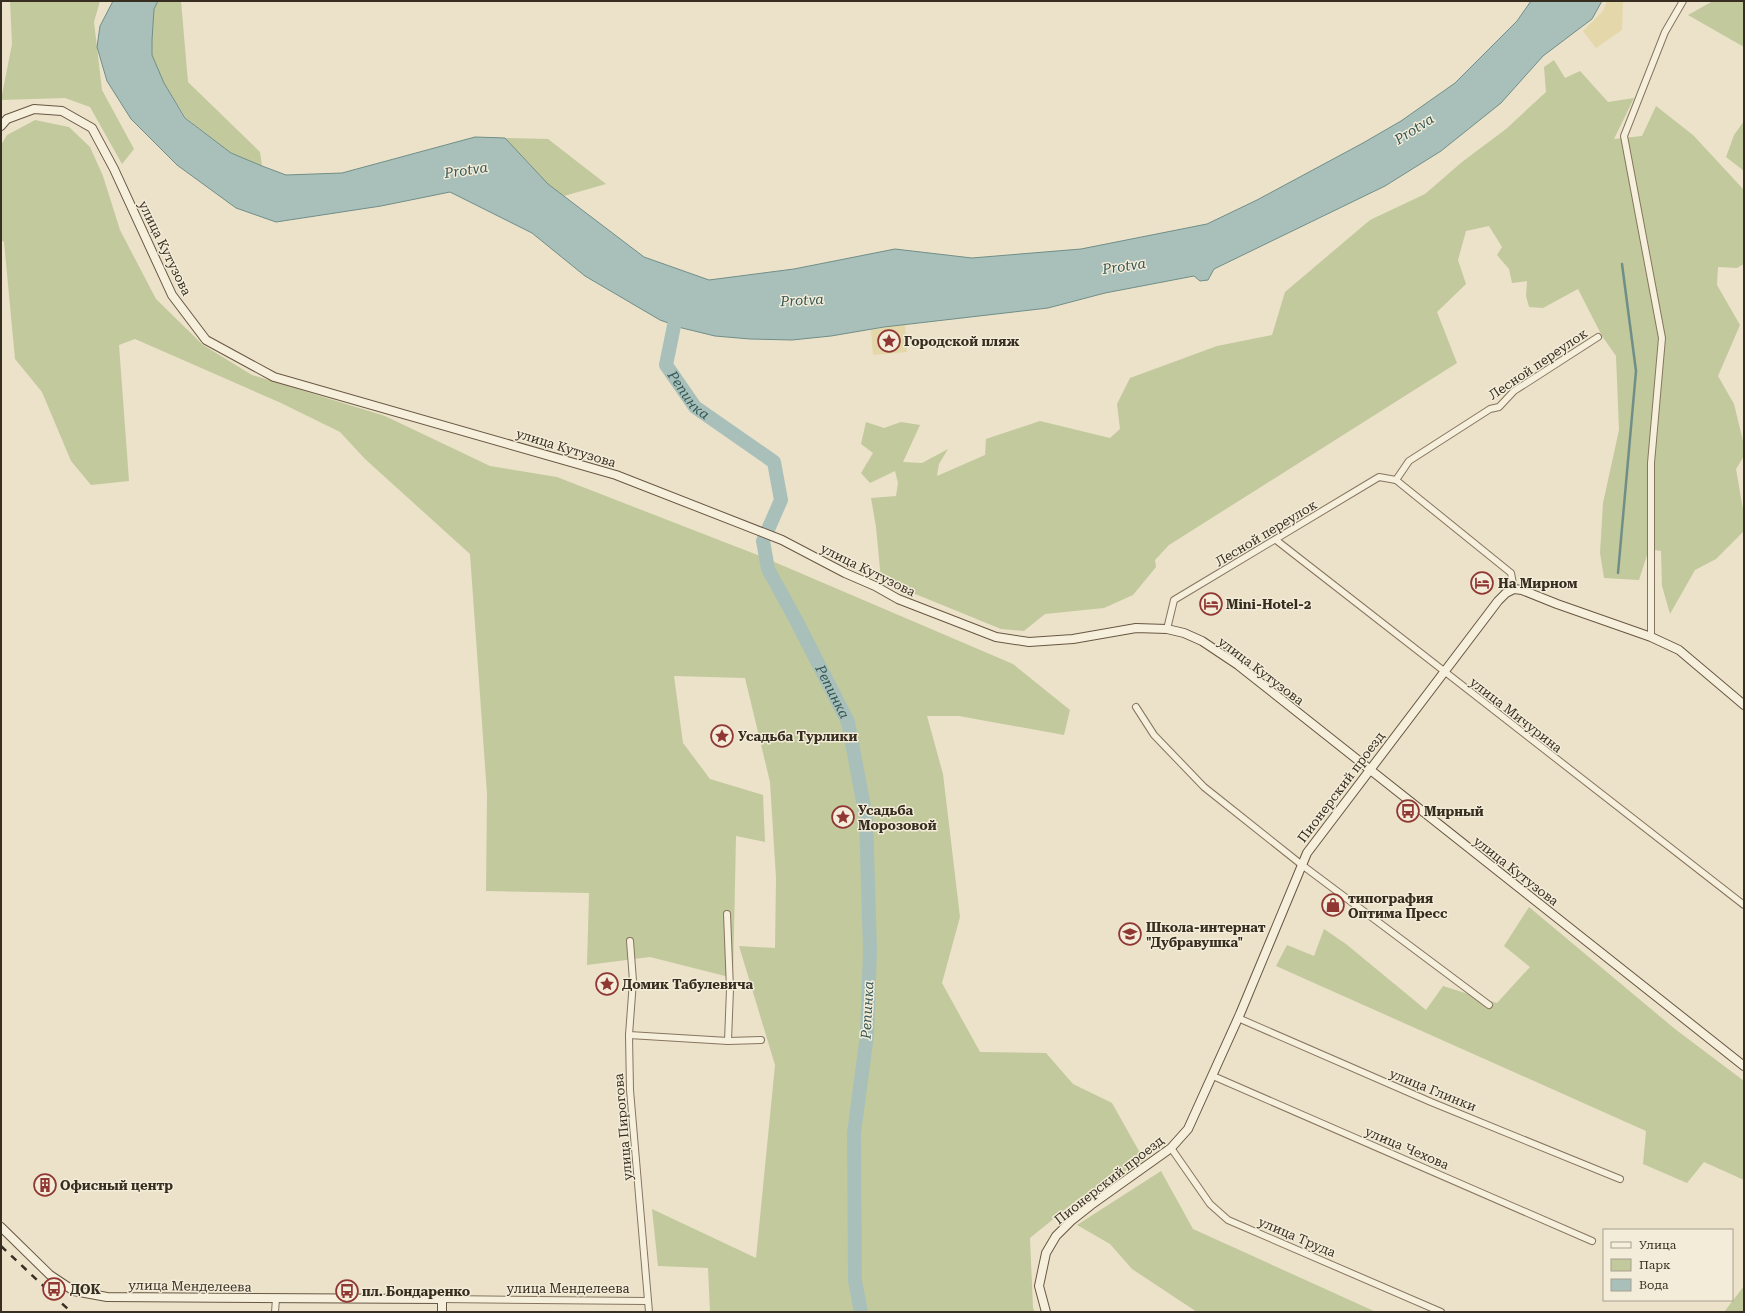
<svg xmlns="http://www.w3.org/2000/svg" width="1745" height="1313" font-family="'Roboto Serif',serif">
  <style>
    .green { fill: #c2c99d }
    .sand { fill: #e4d7a9 }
    .water { fill: #a9c0ba; stroke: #708e88 }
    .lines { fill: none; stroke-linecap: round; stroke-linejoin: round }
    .stream { stroke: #708e88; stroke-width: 2.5 }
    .river { stroke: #a9c0ba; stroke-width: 14 }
    .street-casing { stroke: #86755f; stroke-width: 8 }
    .secondary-casing { stroke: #685742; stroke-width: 10 }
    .street { stroke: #f6efdc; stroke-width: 6 }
    .secondary { stroke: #f6efdc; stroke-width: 8 }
    .rail { stroke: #382d21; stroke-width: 2.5; stroke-dasharray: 7 7; stroke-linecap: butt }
    .labels { text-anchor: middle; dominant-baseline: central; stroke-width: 3; stroke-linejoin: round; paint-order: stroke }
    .street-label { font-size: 13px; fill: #382d21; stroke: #f3ecd8 }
    .poi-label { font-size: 13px; font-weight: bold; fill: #382d21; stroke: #f3ecd8; text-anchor: start }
    .water-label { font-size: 14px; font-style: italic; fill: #325655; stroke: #f3ecd8 }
  </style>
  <rect width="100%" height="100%" fill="#ebe2c9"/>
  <g class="green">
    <polygon points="10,1 100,1 94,22 102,90 134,149 122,164 90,107 65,98 1,100 12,44"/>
    <polygon points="158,1 181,1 188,82 260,152 262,166 231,153 186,118 164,83 152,55 152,40 154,9"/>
    <polygon points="1713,1 1744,1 1744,47 1688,15"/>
    <polygon points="1554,60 1565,78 1580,71 1608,102 1634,98 1614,139 1642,136 1656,106 1693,135 1744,190 1744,264 1737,268 1718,267 1717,285 1740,325 1718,376 1734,404 1744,445 1744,456 1736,469 1744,515 1744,531 1716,559 1695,570 1670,614 1662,586 1661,551 1649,549 1639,580 1604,578 1600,553 1603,503 1619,430 1616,356 1602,336 1578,289 1543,308 1529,307 1526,296 1527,281 1512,283 1509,269 1497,255 1502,247 1489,226 1466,231 1458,260 1466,284 1437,312 1457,363 1169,545 1155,560 1156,567 1133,595 1104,608 1045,614 1024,631 1001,629 881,580 876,527 871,498 896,496 898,483 895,471 870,483 861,473 873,453 861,444 866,422 884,428 901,422 920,425 903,462 922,463 948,449 939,464 937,476 985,455 986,439 1040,421 1110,438 1120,429 1117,404 1130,378 1217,346 1272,335 1285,292 1370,220 1425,194 1462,162 1506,129 1546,92 1544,67"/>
    <polygon points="35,120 69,127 90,147 103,176 120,230 156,299 203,345 252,375 385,416 490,466 557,477 765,558 1013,664 1070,710 1064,735 959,716 927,716 943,774 960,917 942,983 980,1052 1046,1053 1073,1084 1112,1103 1144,1160 1078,1199 1030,1238 1033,1308 1035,1312 710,1312 708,1268 658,1266 652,1209 756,1258 775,1065 739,946 775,948 776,878 770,782 745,678 674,676 683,743 710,779 763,795 765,842 736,836 733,978 650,957 587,965 589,893 486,891 487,794 470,554 365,459 340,432 281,403 135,339 119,345 129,481 91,485 71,461 42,392 15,359 4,242 1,240 1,145 7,135"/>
    <polygon points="1744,121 1744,171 1726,157 1734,135"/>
    <polygon points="505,138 548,139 606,184 564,196 548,184"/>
    <polygon points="1529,907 1675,1029 1744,1081 1744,1180 1704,1162 1687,1183 1643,1164 1646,1131 1276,966 1287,945 1314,956 1324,929 1346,944 1426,1010 1443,986 1497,1003 1530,967 1504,946"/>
    <polygon points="1161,1171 1193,1229 1376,1312 1197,1312 1132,1269 1110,1244 1077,1225"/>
    <polygon points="1744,1286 1744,1312 1724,1312"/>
  </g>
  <g class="sand">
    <polygon points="1607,1 1623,1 1622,30 1596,48 1583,31 1603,11"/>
    <polygon points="905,324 907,352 873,355 871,330"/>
  </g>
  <polygon class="water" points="113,1 158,1 154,9 152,40 152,55 164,83 185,118 231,153 262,166 286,175 342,173 475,137 505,138 548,184 644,257 709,280 794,269 895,249 972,258 1081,249 1207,224 1257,200 1363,143 1401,121 1455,83 1517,21 1531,1 1602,1 1592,19 1543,56 1501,103 1441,151 1385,186 1214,269 1208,280 1200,281 1194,276 1105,293 1048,308 884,327 831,336 792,340 750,339 715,336 682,328 660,320 585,276 532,233 450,192 381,206 276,222 236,208 177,165 131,119 107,81 97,47 100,26"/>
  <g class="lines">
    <polyline class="stream" points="1618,573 1636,371 1622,264"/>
    <path class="river" id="s1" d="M678,306L666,365L695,407L774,462L781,500L763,541L768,569L796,620L848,722L866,817L870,951L867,1035L854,1133L855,1281L861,1312"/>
    <g class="street-casing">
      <g id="street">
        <polyline points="1396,480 1409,461 1490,409 1499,407 1514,391 1598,337"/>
        <polyline points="1276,540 1744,905"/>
        <polyline points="1167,629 1174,600 1379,477 1396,480 1511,573 1514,589"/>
        <polyline points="1651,637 1651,463 1662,338 1624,136 1665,32 1683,1"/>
        <polyline points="1136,707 1154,735 1204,787 1302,865 1489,1005"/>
        <polyline points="727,914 730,989 728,1041"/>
        <polyline points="630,941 633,981 629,1035 630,1090 649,1312"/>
        <polyline points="1238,1018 1431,1102 1620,1179"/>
        <polyline points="629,1035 728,1041 761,1040"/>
        <polyline points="1213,1076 1592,1241"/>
        <polyline points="1171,1148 1210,1204 1228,1220 1441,1312"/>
        <polyline points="442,1299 647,1301"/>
        <polyline points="275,1312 276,1299"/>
      </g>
    </g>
    <g class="secondary-casing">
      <g id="secondary">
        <polyline points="1,126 7,119 34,109 62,111 92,128 114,169 172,295 206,340 274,377 616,475 782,540 845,573 875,586 898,599 996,637 1029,642 1073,639 1136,628 1167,629 1184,633 1202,641 1238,665 1744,1066"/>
        <polyline points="1,1227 50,1275 74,1291 107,1297 442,1299 442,1312"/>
        <polyline points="1046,1312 1039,1286 1046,1253 1056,1236 1072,1220 1091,1205 1171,1148 1188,1129 1240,1014 1307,853 1498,601 1506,593 1514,589 1522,590 1557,604 1651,637 1679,650 1744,705"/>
      </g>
    </g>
    <use href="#street" class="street"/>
    <use href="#secondary" class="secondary"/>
    <polyline class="rail" points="1,1246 71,1312"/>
  </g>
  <defs>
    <g id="sight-ring" transform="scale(1.15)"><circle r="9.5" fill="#f3ecd8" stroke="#903734" stroke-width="1.5"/><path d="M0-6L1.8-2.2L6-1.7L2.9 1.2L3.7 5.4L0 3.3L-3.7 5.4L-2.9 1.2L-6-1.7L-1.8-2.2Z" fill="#903734"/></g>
    <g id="hotel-ring" transform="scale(1.15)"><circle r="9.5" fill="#f3ecd8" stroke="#903734" stroke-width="1.5"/><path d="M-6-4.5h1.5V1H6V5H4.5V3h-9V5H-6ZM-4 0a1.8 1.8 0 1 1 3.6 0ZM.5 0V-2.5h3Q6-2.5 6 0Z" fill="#903734"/></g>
    <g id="bus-ring" transform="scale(1.15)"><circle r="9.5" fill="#f3ecd8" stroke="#903734" stroke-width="1.5"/><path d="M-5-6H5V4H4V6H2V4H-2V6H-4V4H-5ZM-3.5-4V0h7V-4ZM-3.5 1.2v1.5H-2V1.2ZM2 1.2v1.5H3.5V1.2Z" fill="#903734"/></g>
    <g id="shop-ring" transform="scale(1.15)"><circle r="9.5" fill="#f3ecd8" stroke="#903734" stroke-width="1.5"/><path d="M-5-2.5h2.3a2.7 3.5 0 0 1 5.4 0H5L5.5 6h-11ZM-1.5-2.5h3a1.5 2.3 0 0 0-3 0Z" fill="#903734"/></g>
    <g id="school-ring" transform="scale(1.15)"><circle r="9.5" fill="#f3ecd8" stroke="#903734" stroke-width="1.5"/><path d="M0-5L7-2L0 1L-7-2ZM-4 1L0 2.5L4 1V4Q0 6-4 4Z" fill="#903734"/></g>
    <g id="building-ring" transform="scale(1.15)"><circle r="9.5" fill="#f3ecd8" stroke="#903734" stroke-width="1.5"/><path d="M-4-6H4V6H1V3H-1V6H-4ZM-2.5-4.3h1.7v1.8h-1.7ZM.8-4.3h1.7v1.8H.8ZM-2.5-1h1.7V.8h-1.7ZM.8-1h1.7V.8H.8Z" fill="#903734"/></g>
  </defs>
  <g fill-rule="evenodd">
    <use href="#sight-ring" x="889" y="341"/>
    <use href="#hotel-ring" x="1482" y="583"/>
    <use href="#hotel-ring" x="1211" y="604"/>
    <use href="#sight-ring" x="722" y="736"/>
    <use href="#bus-ring" x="1408" y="811"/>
    <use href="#sight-ring" x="843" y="817"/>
    <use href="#shop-ring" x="1333" y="905"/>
    <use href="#school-ring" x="1130" y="934"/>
    <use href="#sight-ring" x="607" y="984"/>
    <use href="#building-ring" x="45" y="1185"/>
    <use href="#bus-ring" x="54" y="1289"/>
    <use href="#bus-ring" x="347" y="1291"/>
  </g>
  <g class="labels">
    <g class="street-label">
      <text transform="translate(165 248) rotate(64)">улица Кутузова</text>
      <text transform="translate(1538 364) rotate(-34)">Лесной переулок</text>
      <text transform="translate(566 448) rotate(17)">улица Кутузова</text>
      <text transform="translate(1266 533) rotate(-31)">Лесной переулок</text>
      <text transform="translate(868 570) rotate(26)">улица Кутузова</text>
      <text transform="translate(1261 671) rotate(37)">улица Кутузова</text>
      <text transform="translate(1516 715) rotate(38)">улица Мичурина</text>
      <text transform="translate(1341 787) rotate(-53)">Пионерский проезд</text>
      <text transform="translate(1516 871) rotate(38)">улица Кутузова</text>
      <text transform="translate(1433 1090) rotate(22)">улица Глинки</text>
      <text transform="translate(623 1127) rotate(-95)">улица Пирогова</text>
      <text transform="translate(1407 1148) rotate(23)">улица Чехова</text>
      <text transform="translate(1109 1180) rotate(-38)">Пионерский проезд</text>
      <text transform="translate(1297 1237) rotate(23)">улица Труда</text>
      <text transform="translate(190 1286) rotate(1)">улица Менделеева</text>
      <text x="568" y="1288">улица Менделеева</text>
    </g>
    <g class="poi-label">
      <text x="904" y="341">Городской пляж</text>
      <text x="1498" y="583">На Мирном</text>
      <text x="1226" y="604">Mini-Hotel-2</text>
      <text x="738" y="736">Усадьба Турлики</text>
      <text x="858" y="810">Усадьба<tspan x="858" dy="15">Морозовой</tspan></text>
      <text x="1424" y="811">Мирный</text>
      <text x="1348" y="898">типография<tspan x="1348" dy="15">Оптима Пресс</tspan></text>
      <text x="1146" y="927">Школа-интернат<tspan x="1146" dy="15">"Дубравушка"</tspan></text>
      <text x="622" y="984">Домик Табулевича</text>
      <text x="60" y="1185">Офисный центр</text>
      <text x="70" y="1289">ДОК</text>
      <text x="362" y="1291">пл. Бондаренко</text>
    </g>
    <g class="water-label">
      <text transform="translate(1414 129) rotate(-33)">Protva</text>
      <text transform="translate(466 170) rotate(-8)">Protva</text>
      <text transform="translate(1124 266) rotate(-8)">Protva</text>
      <text transform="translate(802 300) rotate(-3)">Protva</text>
      <text stroke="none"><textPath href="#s1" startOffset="98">Репинка</textPath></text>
      <text stroke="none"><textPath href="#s1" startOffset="458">Репинка</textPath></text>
      <text transform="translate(867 1010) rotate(-87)">Репинка</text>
    </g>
  </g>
  <rect width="1745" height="1313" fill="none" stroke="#382d21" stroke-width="4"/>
  <rect x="1603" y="1229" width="130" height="72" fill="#f3ecd8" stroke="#a8a08f"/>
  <rect x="1611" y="1242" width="20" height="6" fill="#f6efdc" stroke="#a8a08f"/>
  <text x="1639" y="1249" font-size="12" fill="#382d21">Улица</text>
  <rect x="1611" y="1259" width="20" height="12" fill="#c2c99d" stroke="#a8a08f"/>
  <text x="1639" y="1269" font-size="12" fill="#382d21">Парк</text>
  <rect x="1611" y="1279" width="20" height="12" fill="#a9c0ba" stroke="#a8a08f"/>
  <text x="1639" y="1289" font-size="12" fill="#382d21">Вода</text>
</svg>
